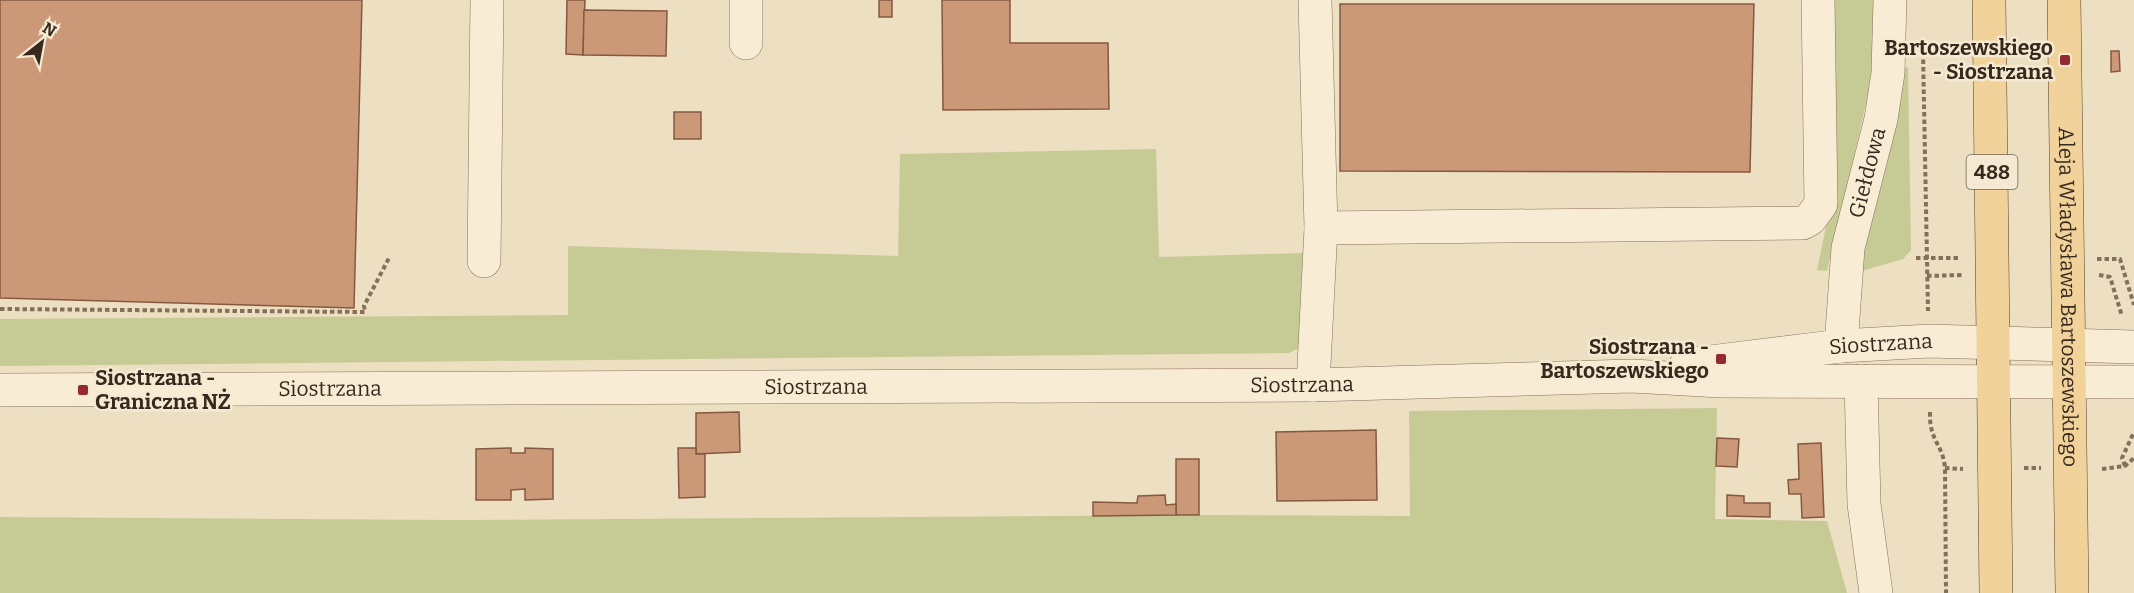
<svg xmlns="http://www.w3.org/2000/svg" width="2134" height="593" font-family="Bitter,serif">
  <style>
    .green { fill: #c6cb96 }
    .building { fill: #cb9878; stroke: #855940; stroke-width: 1.5 }
    .lines { fill: none; stroke-linecap: round; stroke-linejoin: round }
    .minor-casing { stroke: #867059; stroke-width: 34 }
    .major-casing { stroke: #543e2e; stroke-width: 34 }
    .path { stroke: #867059; stroke-width: 4; stroke-dasharray: 4.5 3; stroke-linecap: butt }
    .minor { stroke: #f8ecd5; stroke-width: 33 }
    .major { stroke: #f0d29a; stroke-width: 33 }
    .poi-dot { fill: #942a2e; stroke: #f5e9d1; stroke-width: 2 }
    .labels { text-anchor: middle; dominant-baseline: central; stroke-width: 5; stroke-linejoin: round; paint-order: stroke }
    .shield { fill: #f5e9d1; stroke: #6f6353; stroke-width: 1.5 }
    .shield-label { font-size: 20px; font-weight: bold; fill: #36291d }
    .poi-label { font-size: 21px; font-weight: bold; fill: #36291d; stroke: #f5e9d1; text-anchor: end }
    .street-label { font-size: 21px; fill: #36291d; stroke: #f5e9d1 }
  </style>
  <rect width="100%" height="100%" fill="#eddfc2"/>
  <g class="green">
    <polygon points="1832,0 1876,0 1874,60 1868,95 1827,271 1817,270 1829,212"/>
    <polygon points="1908,67 1911,250 1903,259 1862,271 1864,249 1887,165 1904,68"/>
    <polygon points="1156,149 1159,257 1303,253 1299,348 1289,353 0,366 0,319 568,315 568,246 898,256 900,154"/>
    <polygon points="1717,408 1715,519 1827,521 1847,593 0,593 0,517 456,520 1199,515 1410,516 1409,411"/>
  </g>
  <g class="building">
    <polygon points="0,0 362,0 354,308 0,298"/>
    <polygon points="567,0 585,0 583,55 566,54"/>
    <rect x="879" y="0" width="13" height="17"/>
    <polygon points="942,0 1010,0 1010,43 1108,43 1109,109 943,110"/>
    <polygon points="1340,4 1754,4 1750,172 1340,171"/>
    <polygon points="584,10 667,11 666,56 583,55"/>
    <polygon points="2111,51 2119,51 2120,71 2111,72"/>
    <rect x="674" y="112" width="27" height="27"/>
    <polygon points="739,412 740,452 696,454 696,413"/>
    <polygon points="1376,430 1377,500 1277,501 1276,432"/>
    <polygon points="1717,438 1739,439 1737,467 1716,466"/>
    <polygon points="1821,443 1824,517 1802,518 1801,494 1789,494 1788,480 1799,479 1798,444"/>
    <polygon points="511,448 511,453 525,453 525,448 553,449 553,499 525,500 525,489 511,490 511,500 476,500 476,449"/>
    <polygon points="678,448 696,448 696,454 705,454 705,497 679,498"/>
    <rect x="1176" y="459" width="23" height="56"/>
    <polygon points="1165,495 1166,505 1176,504 1176,515 1093,516 1093,502 1137,503 1138,496"/>
    <polygon points="1727,495 1744,496 1744,503 1770,503 1770,517 1727,516"/>
  </g>
  <g class="lines">
    <g class="minor-casing">
      <g id="minor">
        <polyline points="1315,0 1321,228 1803,223 1810,219 1821,204 1818,0"/>
        <polyline points="746,43 746,0"/>
        <polyline points="484,261 487,0"/>
        <path id="s1" d="M1841,346L1848,248L1881,119L1888,73L1890,0"/>
        <path id="s2" d="M1686,365L1841,346L1929,341L2134,347"/>
        <polyline points="1861,381 1864,504 1876,593"/>
        <polyline points="1313,385 1321,228"/>
        <path id="s3" d="M0,390L1313,385L1632,376L1721,381L2134,382"/>
      </g>
    </g>
    <g class="major-casing">
      <g id="major">
        <polyline points="1989,0 1996,593"/>
        <path id="s4" d="M2064,0L2072,593"/>
      </g>
    </g>
    <g class="path">
      <polyline points="1923,52 1928,311"/>
      <polyline points="1916,258 1961,258"/>
      <polyline points="2097,259 2120,259 2134,305"/>
      <polyline points="2099,275 2110,277 2122,316"/>
      <polyline points="1927,276 1962,275"/>
      <polyline points="0,309 365,312 364,306 389,258"/>
      <path d="M1930,412C1929,441 1943,444 1945,468L1946,593"/>
      <polyline points="2125,466 2122,458 2134,432"/>
      <polyline points="1945,468 1963,469"/>
      <polyline points="2024,468 2041,468"/>
      <polyline points="2102,469 2125,466 2134,458"/>
    </g>
    <use href="#minor" class="minor"/>
    <use href="#major" class="major"/>
  </g>
  <g class="poi-dot">
    <rect x="2059" y="54" width="12" height="12" rx="3"/>
    <rect x="1715" y="353" width="12" height="12" rx="3"/>
    <rect x="77" y="384" width="12" height="12" rx="3"/>
  </g>
  <g class="labels">
    <rect class="shield" x="1966.5" y="155" width="51" height="34" rx="4.5"/>
    <g class="shield-label">
      <text x="1992" y="172">488</text>
    </g>
    <g class="poi-label">
      <text x="2053" y="48">Bartoszewskiego<tspan x="2053" dy="24">- Siostrzana</tspan></text>
      <text x="1709" y="347">Siostrzana -<tspan x="1709" dy="24">Bartoszewskiego</tspan></text>
      <text x="95" y="378" text-anchor="start">Siostrzana -<tspan x="95" dy="24">Graniczna NŻ</tspan></text>
    </g>
    <g class="street-label">
      <text stroke="none"><textPath href="#s1" startOffset="176">Giełdowa</textPath></text>
      <text stroke="none"><textPath href="#s4" startOffset="297">Aleja Władysława Bartoszewskiego</textPath></text>
      <text stroke="none"><textPath href="#s2" startOffset="196">Siostrzana</textPath></text>
      <text stroke="none"><textPath href="#s3" startOffset="1302">Siostrzana</textPath></text>
      <text stroke="none"><textPath href="#s3" startOffset="816">Siostrzana</textPath></text>
      <text stroke="none"><textPath href="#s3" startOffset="330">Siostrzana</textPath></text>
    </g>
  </g>
  <g transform="translate(42 42) rotate(31)" stroke="#f5e9d1" stroke-width="4.5" paint-order="stroke">
  <path d="M0-4.5L10 22L0 15L-10 22Z" fill="#36291d"/>
  <text y="-9" font-size="16" font-weight="bold" text-anchor="middle" fill="#36291d">N</text>
  </g>
</svg>
